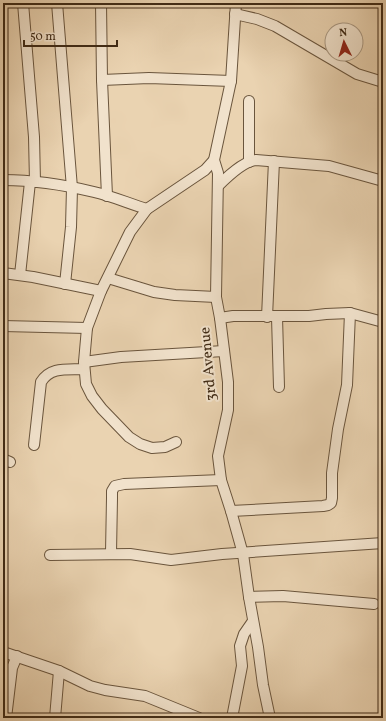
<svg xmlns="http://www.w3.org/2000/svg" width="386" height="721" font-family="Vollkorn,serif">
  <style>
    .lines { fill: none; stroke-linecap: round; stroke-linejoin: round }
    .street-casing { stroke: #6a553d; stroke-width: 12 }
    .street { stroke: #f1e2cc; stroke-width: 10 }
    .labels { text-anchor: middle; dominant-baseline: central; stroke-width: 4; stroke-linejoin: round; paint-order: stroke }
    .street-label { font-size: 15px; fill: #402b16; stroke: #f1e2cc }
  </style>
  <rect width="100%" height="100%" fill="#ead3b1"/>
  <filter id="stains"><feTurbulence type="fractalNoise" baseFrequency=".005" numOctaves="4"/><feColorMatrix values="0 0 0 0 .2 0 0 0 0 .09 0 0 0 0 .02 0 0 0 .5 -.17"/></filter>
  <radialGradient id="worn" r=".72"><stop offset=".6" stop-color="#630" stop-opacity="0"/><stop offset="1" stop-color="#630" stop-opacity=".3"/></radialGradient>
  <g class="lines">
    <g class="street-casing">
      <g id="street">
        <polyline points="23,3 34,137 35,182"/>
        <polyline points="57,3 72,188 71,227 65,284"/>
        <polyline points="101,3 102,80 107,196"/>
        <polyline points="236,3 231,81 214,160 218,173 216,297 220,318 228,382 228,410 218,456 221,480 231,511 243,554 249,597 258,647 263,685 270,718"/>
        <polyline points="235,14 257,19 275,26 357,74 383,82"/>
        <polyline points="102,80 149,78 231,81"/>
        <polyline points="249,162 249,101"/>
        <path d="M3,180C33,180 65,185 94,192C112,196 130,204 147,209"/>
        <path d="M218,186C227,177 244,161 256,160L329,166L383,181"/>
        <polyline points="3,273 33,277 101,291"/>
        <polyline points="20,275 30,182"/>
        <polyline points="108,278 154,292 175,295 216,297"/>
        <polyline points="267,317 274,161"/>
        <polyline points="277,317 279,387"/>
        <polyline points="220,318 233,316 309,316 326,314 350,313 383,322"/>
        <polyline points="3,326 87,328"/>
        <polyline points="84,362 121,357 224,351"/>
        <polyline points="176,442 165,447 152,448 140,444 129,437 102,409 92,396 86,384 84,362 87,328 101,291 130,232 147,209 205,170 214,160"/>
        <path d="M34,445L41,382C51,366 68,370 84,369"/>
        <polyline points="3,459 10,462"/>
        <polyline points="231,511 323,506 328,505 331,503 332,498 332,473 338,429 347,385 350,313"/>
        <polyline points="111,553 112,498 112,491 115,486 124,484 221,480"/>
        <polyline points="50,555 130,554 171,560 222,554 383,543"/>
        <polyline points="249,597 283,596 374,604"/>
        <polyline points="3,652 59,671 90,686 105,690 145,696 199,718"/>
        <polyline points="6,718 12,668 17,656"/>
        <polyline points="55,718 59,671"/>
        <polyline points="232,718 242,666 240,646 244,634 253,621"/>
      </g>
    </g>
    <use href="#street" class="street"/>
  </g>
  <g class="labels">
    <g class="street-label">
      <text transform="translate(209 364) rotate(-95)">3rd Avenue</text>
    </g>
  </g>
  <rect width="386" height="721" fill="none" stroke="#ead3b1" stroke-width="16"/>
  <rect x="4" y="4" width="378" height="713" fill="none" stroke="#402b16" stroke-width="2"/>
  <rect x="8" y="8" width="370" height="705" fill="none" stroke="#402b16"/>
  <g transform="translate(344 42) rotate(355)"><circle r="19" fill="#f1e2cc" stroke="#aa9983"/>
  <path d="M0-3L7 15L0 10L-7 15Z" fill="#8f2418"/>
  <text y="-6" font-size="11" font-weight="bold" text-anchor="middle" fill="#402b16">N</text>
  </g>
  <path d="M24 40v6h93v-6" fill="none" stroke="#402b16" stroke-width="2"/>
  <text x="30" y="40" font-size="12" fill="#402b16" stroke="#f1e2cc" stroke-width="3" paint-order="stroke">50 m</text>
  <rect width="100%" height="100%" filter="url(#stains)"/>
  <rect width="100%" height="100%" fill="url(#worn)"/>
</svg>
